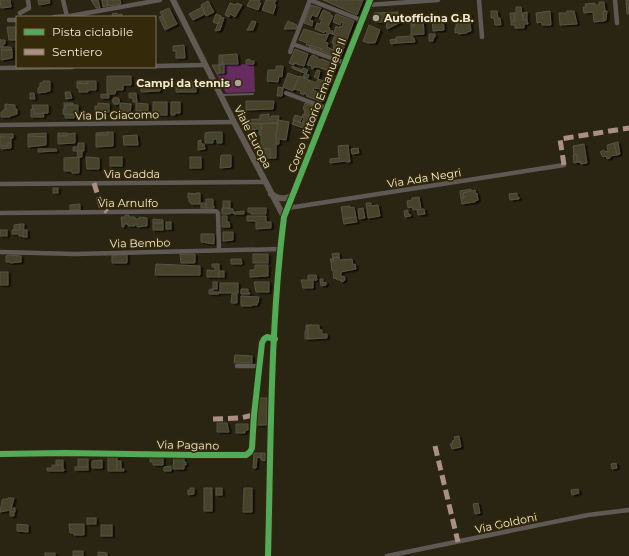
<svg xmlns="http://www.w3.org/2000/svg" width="629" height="556" font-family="Montserrat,sans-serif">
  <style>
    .pitch { fill: #662b5f }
    .building { fill: #46432c; stroke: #555344; fill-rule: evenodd; filter: url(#shadow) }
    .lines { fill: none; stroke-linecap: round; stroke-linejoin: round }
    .lane { stroke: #5f5955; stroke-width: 2 }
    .street { stroke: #5f5955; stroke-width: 4.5 }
    .secondary { stroke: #605a53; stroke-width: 6 }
    .quiet { stroke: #ac8f84; stroke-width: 5; stroke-dasharray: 10 5; stroke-linecap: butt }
    .cycleway-casing { stroke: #342908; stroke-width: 8 }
    .cycleway { stroke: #51ab58; stroke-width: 6 }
    .poi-dot { fill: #aaa492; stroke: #342908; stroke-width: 1.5 }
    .labels { text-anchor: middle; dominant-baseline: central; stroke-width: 3.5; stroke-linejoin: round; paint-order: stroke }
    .poi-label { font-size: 11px; font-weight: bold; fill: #efe9d7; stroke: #342908; text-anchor: start }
    .street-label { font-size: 11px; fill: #efe9d7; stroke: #342908 }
  </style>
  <defs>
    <filter id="shadow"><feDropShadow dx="2.5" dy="1.5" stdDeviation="0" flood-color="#0009"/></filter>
  </defs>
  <rect width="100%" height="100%" fill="#2a2412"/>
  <polygon class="pitch" points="254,64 255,92 226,93 212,65"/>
  <g class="building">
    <polygon points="0,0 10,0 11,7 1,8"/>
    <polygon points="38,0 49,0 50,3 39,5"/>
    <polygon points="91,0 98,0 100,8 96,8"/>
    <polygon points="102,0 107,0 108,6 103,7"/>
    <polygon points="107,0 120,0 121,4 108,6"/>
    <polygon points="250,0 260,0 259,2 261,3 258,10 247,6"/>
    <polygon points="266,0 276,0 274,4 276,5 273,14 262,10"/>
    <polygon points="323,0 363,0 357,15"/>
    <polygon points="626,0 629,0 628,2 629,14 627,14"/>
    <polygon points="208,1 214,12 206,16 201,5"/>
    <polygon points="599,2 604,2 605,11 603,12 604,21 594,22 593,12 584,13 583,7 586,7 585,4 595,3 595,5 599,5"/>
    <polygon points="230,3 236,5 237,3 242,5 235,17 230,14 229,17 225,15"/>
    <polygon points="311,5 321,8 317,17 312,15 310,20 313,21 312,26 304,23"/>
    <polygon points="202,7 205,14 193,20 189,14"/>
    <polygon points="516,7 521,7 523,20 527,20 528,24 524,24 524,28 515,28 515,25 511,25 511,21 515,21 514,13 516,13"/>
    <polygon points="169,8 177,24 165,30 164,28 167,26 160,12"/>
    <path d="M323,10L330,13V14L333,16L328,27L330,28L329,30L333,31L332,33H334L336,26L339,28L340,26L342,27L343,23L341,22L340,25L333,22L336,14L354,21L340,58L321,51L322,49L306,45L307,43L299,40L304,29L323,35V34L326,35L327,32L325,31L324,33L315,29L317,23L320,24L322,19H319ZM329,33L335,35L332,43L334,44L333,50L327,47L328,43L325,42Z"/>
    <polygon points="491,11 497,11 498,18 500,18 501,25 495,25 494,18 491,18"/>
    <polygon points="550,11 551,25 542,25 541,22 537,23 536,13"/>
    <polygon points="567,11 574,11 577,24 560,25 559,13 567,13"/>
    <polygon points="605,11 607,11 606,20 604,21 603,12"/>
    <polygon points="398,12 398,15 396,15 397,24 387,29 386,22 375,22 374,13"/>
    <polygon points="527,12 527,20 523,20 523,13"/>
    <polygon points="117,13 117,15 122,14 122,17 113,17 112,14"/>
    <polygon points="510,13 514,13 515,21 511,21"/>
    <polygon points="216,14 221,16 218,24 213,22"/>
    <polygon points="464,14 470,14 472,22 467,22 466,17 464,17"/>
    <polygon points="396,15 401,15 401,22 397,24"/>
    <polygon points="417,15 423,15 424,34 411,35 411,26 414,26 413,18 417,18"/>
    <polygon points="417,15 417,18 413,18 414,26 411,26 410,16"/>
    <polygon points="162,16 167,26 164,28 159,17"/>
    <polygon points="221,17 224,18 220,30 215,31"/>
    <polygon points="432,17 439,17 439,19 443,18 444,30 433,31"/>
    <polygon points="458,17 466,17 467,22 470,22 471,31 467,32 467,33 458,34 458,32 455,33 455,28 456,28 456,18"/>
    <polygon points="252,21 256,22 253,30 247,30"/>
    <polygon points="288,21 297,25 296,29 284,29"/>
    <polygon points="369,25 380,30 375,43 368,43 363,41"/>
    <polygon points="7,27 17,27 17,40 9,40"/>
    <polygon points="429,34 435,34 435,37 433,38 433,41 429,41"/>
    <polygon points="412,36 413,38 414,38 415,42 397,43 396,37"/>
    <polygon points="0,39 0,40 5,40 5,44 3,44 3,47 0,47"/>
    <polygon points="396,39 397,43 391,44 390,40"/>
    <polygon points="184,45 185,58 176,58 176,51 173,51 173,46"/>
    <polygon points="310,45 322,49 321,51 309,47"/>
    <polygon points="1,47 11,47 12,50 1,50"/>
    <polygon points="295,49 308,54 304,66 294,63 294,65 289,63"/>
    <polygon points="1,50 12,50 12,58 1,60"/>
    <polygon points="237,54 238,64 222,64 222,55"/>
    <polygon points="219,55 222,55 222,64 219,65"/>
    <polygon points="314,55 315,57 317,57 320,60 321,59 337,65 334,73 318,67 314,67 313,69 311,68 312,66 307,65 311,56"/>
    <polygon points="250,59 250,61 254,61 254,64 246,64 246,60"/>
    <polygon points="224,64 224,73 220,73 219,65"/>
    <polygon points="212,65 219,65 220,73 217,74"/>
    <polygon points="276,66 283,66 282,77 279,76 278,82 267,81 268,70 276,70"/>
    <polygon points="292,66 302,70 301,72 292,68"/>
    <polygon points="303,68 308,70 306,74 309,75 308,78 303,77 305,73 301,72"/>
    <polygon points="317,70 320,71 318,79 314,77"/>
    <polygon points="288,73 299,77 293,91 283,87"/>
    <polygon points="107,76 131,76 131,85 123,85 123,90 116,90 115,94 107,94"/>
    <path d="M299,76L316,83L318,79L330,83L322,102L306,96L307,94L304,93V95L300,93L301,91L294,89ZM314,88L321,89L320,93L313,90Z"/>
    <polygon points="43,81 50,81 50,91 47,91 47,92 38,93 38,88 40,87 40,83 43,83"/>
    <polygon points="77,81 88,81 88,84 77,83"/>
    <polygon points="88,81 96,81 96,90 88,90 88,92 79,92 79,88 77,88 77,83 88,84"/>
    <polygon points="141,81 160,82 160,91 141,92"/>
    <polygon points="179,81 192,81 192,83 196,83 196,92 176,92 176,83 180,83"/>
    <polygon points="278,87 283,88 282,96 277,96"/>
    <polygon points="65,92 70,92 72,98 66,99"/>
    <polygon points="30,93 34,93 35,99 30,99"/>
    <polygon points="129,93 136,93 137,102 133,102 133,98 129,98"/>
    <polygon points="101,94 109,95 109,98 101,98"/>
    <circle cx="116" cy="101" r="3.5"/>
    <polygon points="246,101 274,101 273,109 246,110"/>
    <rect x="153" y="102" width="14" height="13"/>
    <polygon points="171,102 180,102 180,113 175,113 175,115 171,115"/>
    <polygon points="64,103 73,103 73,105 66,105 66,109 64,109"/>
    <polygon points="98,103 109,104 109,112 100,113 100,115 95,115 95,106 98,106"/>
    <polygon points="120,103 131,104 130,115 125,115 125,113 120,113"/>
    <polygon points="136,103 148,104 148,111 146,111 146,114 140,114 140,111 136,111"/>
    <polygon points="305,103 320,108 316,119 304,114 305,110 303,109"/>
    <polygon points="5,104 15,105 15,109 17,109 17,114 10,116 10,117 1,117 1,112 3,112 3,110 5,110"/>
    <polygon points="32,105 48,105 48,113 34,114"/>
    <polygon points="66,105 78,105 78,113 76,113 76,115 63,114 63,109 66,109"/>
    <polygon points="31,109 34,109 34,114 43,113 44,117 31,117"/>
    <polygon points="65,114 74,115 74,118 65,118"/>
    <polygon points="269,114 269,119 271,119 271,116 279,116 278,123 242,124 241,120 260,119 260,115"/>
    <polygon points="303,114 316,119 312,127 302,123 304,118 302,117"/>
    <polygon points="295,115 302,117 300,122 293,120"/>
    <polygon points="278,120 289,122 286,140 279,139 279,144 276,144 276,134"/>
    <polygon points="294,120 312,127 311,131 292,124"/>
    <polygon points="278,123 276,134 276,158 270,158 270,149 261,149 261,124"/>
    <polygon points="242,124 261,124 261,135 259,135 259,129 249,130 248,128 244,128"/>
    <polygon points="108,132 108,135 96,135 96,133"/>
    <polygon points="108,132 113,132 113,146 96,147 96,135 108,135"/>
    <polygon points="210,132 222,132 222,143 217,143 217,139 213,139 213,143 205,143 205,133"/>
    <polygon points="46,133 46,137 28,136 28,134"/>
    <rect x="58" y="133" width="9" height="3"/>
    <polygon points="75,133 75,143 58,144 58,136 67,136 67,134"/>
    <polygon points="0,134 13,134 13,138 0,137"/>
    <polygon points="137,135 138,145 124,145 123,136"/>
    <polygon points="28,136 46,137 46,145 28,147"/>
    <polygon points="0,137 11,137 11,143 8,143 8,146 0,146"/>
    <polygon points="201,140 201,144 204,144 205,149 198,150 198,141"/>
    <polygon points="618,142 620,154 617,155 614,143"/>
    <polygon points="8,143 11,143 11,148 1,149 1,146 8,146"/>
    <polygon points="78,143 84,143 84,151 73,151 73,147 78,147"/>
    <polygon points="614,143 617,155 610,156 610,158 607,159 606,156 603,157 600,152 604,150 605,152 608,151 607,145"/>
    <polygon points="584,144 587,163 581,164 580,161 577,162 577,154 574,155 573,146"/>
    <polygon points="348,145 350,162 346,162 346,161 330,163 330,159 339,158 338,146"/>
    <polygon points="358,148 359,153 352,154 351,149"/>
    <polygon points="38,149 56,149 57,151 38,152"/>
    <rect x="265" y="149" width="5" height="9"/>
    <polygon points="77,151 82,151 82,157 78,157"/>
    <polygon points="577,154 577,162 580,161 581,164 580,162 574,163 573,155"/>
    <polygon points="221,155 231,155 231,167 220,168"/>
    <polygon points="79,157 79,173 72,173 72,171 64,171 64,158"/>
    <polygon points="86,157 99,158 99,169 87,169"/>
    <rect x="110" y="157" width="12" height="9"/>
    <rect x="190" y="157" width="11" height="11"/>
    <rect x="53" y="188" width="5" height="5"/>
    <polygon points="471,189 471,192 463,193 464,198 461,199 460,191"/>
    <polygon points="475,190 476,194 477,193 478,200 475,201 475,202 462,204 461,199 464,198 463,193"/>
    <polygon points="188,193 196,194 196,193 200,193 200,204 191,204 191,202 189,202 189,198 188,198"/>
    <polygon points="517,193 517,197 519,197 519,199 510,200 509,194"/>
    <polygon points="419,197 421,209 413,210 412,207 408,208 407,201 412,200 412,198"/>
    <polygon points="206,199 213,199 213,206 214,206 214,208 206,208"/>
    <rect x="223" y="201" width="7" height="7"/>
    <rect x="201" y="203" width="5" height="5"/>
    <polygon points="366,203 371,203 371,206 378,205 380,216 368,218"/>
    <polygon points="80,204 80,210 70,210 70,205"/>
    <polygon points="350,206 350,208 354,207 356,217 343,219 341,207"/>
    <polygon points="222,208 233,209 234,213 230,213 230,214 222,214"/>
    <polygon points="248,208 266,208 266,214 251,214 251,212 248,212"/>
    <polygon points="363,208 365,218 359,219 358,209"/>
    <polygon points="424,209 425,214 418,215 417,210"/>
    <polygon points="408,210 408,214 410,214 411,216 405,217 404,211"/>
    <polygon points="244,211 244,214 234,214 234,212"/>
    <polygon points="125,215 129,215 129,217 135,217 135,219 139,219 139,217 147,218 147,226 137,227 137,224 135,224 135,226 128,226 128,224 124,224 124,227 122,227 121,217 125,217"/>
    <polygon points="222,216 227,216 227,222 229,222 230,227 222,227"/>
    <polygon points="247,216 266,216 266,222 271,222 271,228 256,229 256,222 255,221 247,221"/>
    <polygon points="356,217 357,222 344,224 343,219"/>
    <polygon points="153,219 163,220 163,223 153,223"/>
    <rect x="166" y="222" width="5" height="7"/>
    <rect x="153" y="223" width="10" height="7"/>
    <polygon points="20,224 24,224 23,236 19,236 19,234 12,234 12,230 20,230"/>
    <polygon points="20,224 20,230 14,230 14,225"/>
    <rect x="0" y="230" width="7" height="6"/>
    <rect x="23" y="230" width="4" height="7"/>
    <polygon points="223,232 233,232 233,240 223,241"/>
    <polygon points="201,234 214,234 214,244 201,242"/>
    <polygon points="339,253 339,257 333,258 334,261 331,262 330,259 333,259 332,254"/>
    <polygon points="127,254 127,263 112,263 112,255"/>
    <polygon points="180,254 195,254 195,263 181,263"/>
    <rect x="253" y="254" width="15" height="9"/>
    <polygon points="10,255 21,256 21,262 10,263 10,262 6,262 6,256"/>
    <polygon points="339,257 340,260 352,259 353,265 355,264 356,269 341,272 341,277 344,276 345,279 344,281 341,282 341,280 337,280 336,278 334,279 333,273 335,272 335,271 332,271 331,262 334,261 333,258"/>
    <polygon points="231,259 241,259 242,264 231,264"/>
    <polygon points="156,264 200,266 200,275 155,275"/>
    <polygon points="212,264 219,264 219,277 207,277 207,270 215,271 215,267 212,267"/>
    <polygon points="255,265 268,265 268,276 250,277 250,270 255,270"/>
    <rect x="219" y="271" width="5" height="6"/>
    <rect x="0" y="272" width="8" height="13"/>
    <polygon points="308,275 316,275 317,280 308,280"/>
    <polygon points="320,279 323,279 323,283 326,282 326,285 321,286"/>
    <polygon points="301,280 313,280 313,288 303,288"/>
    <rect x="213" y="282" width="4" height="7"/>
    <polygon points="254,282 269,282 269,292 256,292"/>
    <rect x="220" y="283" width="18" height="10"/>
    <polygon points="211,289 213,289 213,292 219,292 219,294 209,294 209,290"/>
    <polygon points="241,289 248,289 248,292 250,293 250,294 241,294"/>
    <polygon points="232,294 237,294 237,303 231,303"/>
    <polygon points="241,296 259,297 258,303 257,303 257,305 252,305 252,306 241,306"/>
    <polygon points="306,325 312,325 308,326 308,339 305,339 305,331 306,331"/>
    <polygon points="312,325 319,325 319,330 322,330 322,334 327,334 327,338 308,339 308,326"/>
    <polygon points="235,355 252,356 252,363 234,363"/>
    <polygon points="258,398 267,398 267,425 257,425 259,399"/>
    <polygon points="217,423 227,423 229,432 217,432"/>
    <polygon points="236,424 248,424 248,430 245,430 245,433 236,433"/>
    <polygon points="459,436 461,447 452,449 450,444 453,443 452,441 455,440 454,437"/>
    <polygon points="254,453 261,453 261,458 257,457 256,468 253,468"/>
    <polygon points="261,453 265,453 265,461 261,460"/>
    <polygon points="108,455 114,455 114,457 117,457 117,471 108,471"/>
    <polygon points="150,456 163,456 163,465 153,465 153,462 150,462"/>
    <polygon points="174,457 184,457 184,462 186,462 186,465 184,465 184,469 173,469"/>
    <rect x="78" y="459" width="10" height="8"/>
    <rect x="56" y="460" width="7" height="5"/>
    <polygon points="102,460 102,468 92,468 92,461"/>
    <polygon points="117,461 121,461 121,469 124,469 124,471 117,471"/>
    <polygon points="616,463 617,468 612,469 611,464"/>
    <polygon points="52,465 63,465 63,469 64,469 64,471 47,471 47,468 52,468"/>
    <polygon points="171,466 171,471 164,471 164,467"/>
    <rect x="75" y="467" width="13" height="3"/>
    <polygon points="190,488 194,488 194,494 188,495 188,490 190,491"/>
    <rect x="204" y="488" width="8" height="23"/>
    <rect x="216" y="488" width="6" height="7"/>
    <polygon points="244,488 252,488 252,512 243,512"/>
    <polygon points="578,489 579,493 572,495 571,490"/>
    <polygon points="8,498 14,498 11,510 0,512 2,501 3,499 8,499"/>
    <polygon points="478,503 480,513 475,514 473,504"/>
    <polygon points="13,508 15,508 15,512 14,512 14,516 10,516 10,511 13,511"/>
    <rect x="87" y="518" width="9" height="6"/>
    <polygon points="17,524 28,525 28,532 17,531"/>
    <polygon points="69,524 84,524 84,535 74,535 74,533 70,533"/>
    <rect x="101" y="525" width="11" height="11"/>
    <rect x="73" y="551" width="10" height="5"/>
    <polygon points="98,552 107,553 107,556 98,556"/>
    <rect x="45" y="553" width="10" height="3"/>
  </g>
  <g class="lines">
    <polyline class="lane" points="222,95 253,94"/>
    <g class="street">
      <polyline points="63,0 67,16"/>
      <polyline points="310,0 293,44 345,63"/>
      <polyline points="310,0 361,20"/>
      <polyline points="479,0 482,37"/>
      <polyline points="615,0 617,23"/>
      <polyline points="368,5 438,0"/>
      <polyline points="20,13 29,8 28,0"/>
      <polyline points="54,17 70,16 160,0"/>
      <polyline points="9,20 17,20"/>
      <polyline points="290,52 293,44"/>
      <polyline points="155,66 206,65"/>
      <polyline points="0,68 72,67"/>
      <polyline points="286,93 326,108"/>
      <polyline points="0,125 234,122"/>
      <polyline points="0,184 264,182"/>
      <polyline points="288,208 564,165"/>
      <polyline points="0,213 216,211 218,213 219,250"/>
      <polyline points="0,252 75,254 280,249"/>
      <polyline points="237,366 259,366"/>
      <polyline points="0,454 65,453 194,455 246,455 250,452 252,448 254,415 262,343 264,339 267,337 275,339"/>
      <polyline points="387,556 588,515 629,510"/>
    </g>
    <g class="secondary">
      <polyline points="173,0 234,122 284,217"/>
      <path d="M271,194C279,199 285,200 293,195"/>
      <path d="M268,556C271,444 270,328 284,217L370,0"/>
    </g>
    <g class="quiet">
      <polyline points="564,165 560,139 629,128"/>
      <polyline points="94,183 101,206 107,212"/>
      <polyline points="213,419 240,418 254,415"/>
      <polyline points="435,446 458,542"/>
    </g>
    <g class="cycleway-casing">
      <g id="cycleway">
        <polyline points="0,454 65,453 194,455 246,455 250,452 252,448 254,415 262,343 264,339 267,337 275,339"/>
        <path d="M268,556C271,444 270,328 284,217L370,0"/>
      </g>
    </g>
    <use href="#cycleway" class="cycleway"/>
  </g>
  <g class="poi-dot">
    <circle cx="376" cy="18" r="4"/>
    <circle cx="238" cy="83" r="4"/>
  </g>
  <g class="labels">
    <g class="poi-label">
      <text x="384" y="18">Autofficina G.B.</text>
      <text x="230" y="83" text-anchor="end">Campi da tennis</text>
    </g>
    <g class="street-label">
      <text transform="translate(317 105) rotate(-69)">Corso Vittorio Emanuele II</text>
      <text transform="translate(117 115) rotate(-1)">Via Di Giacomo</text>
      <text transform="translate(253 137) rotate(63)">Viale Europa</text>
      <text x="132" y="174">Via Gadda</text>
      <text transform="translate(424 178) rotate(-9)">Via Ada Negri</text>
      <text x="128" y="203">Via Arnulfo</text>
      <text transform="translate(140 243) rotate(-1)">Via Bembo</text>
      <text transform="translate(188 445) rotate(1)">Via Pagano</text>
      <text transform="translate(506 523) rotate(-12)">Via Goldoni</text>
    </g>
  </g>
  <rect x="16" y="16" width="140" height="52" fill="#342908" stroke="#7f765b"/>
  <rect x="24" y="29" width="20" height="6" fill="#51ab58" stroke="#7f765b"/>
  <text x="52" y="36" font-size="12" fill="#efe9d7">Pista ciclabile</text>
  <rect x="24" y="49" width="20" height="6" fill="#ac8f84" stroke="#7f765b"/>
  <text x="52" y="56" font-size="12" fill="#efe9d7">Sentiero</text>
</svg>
